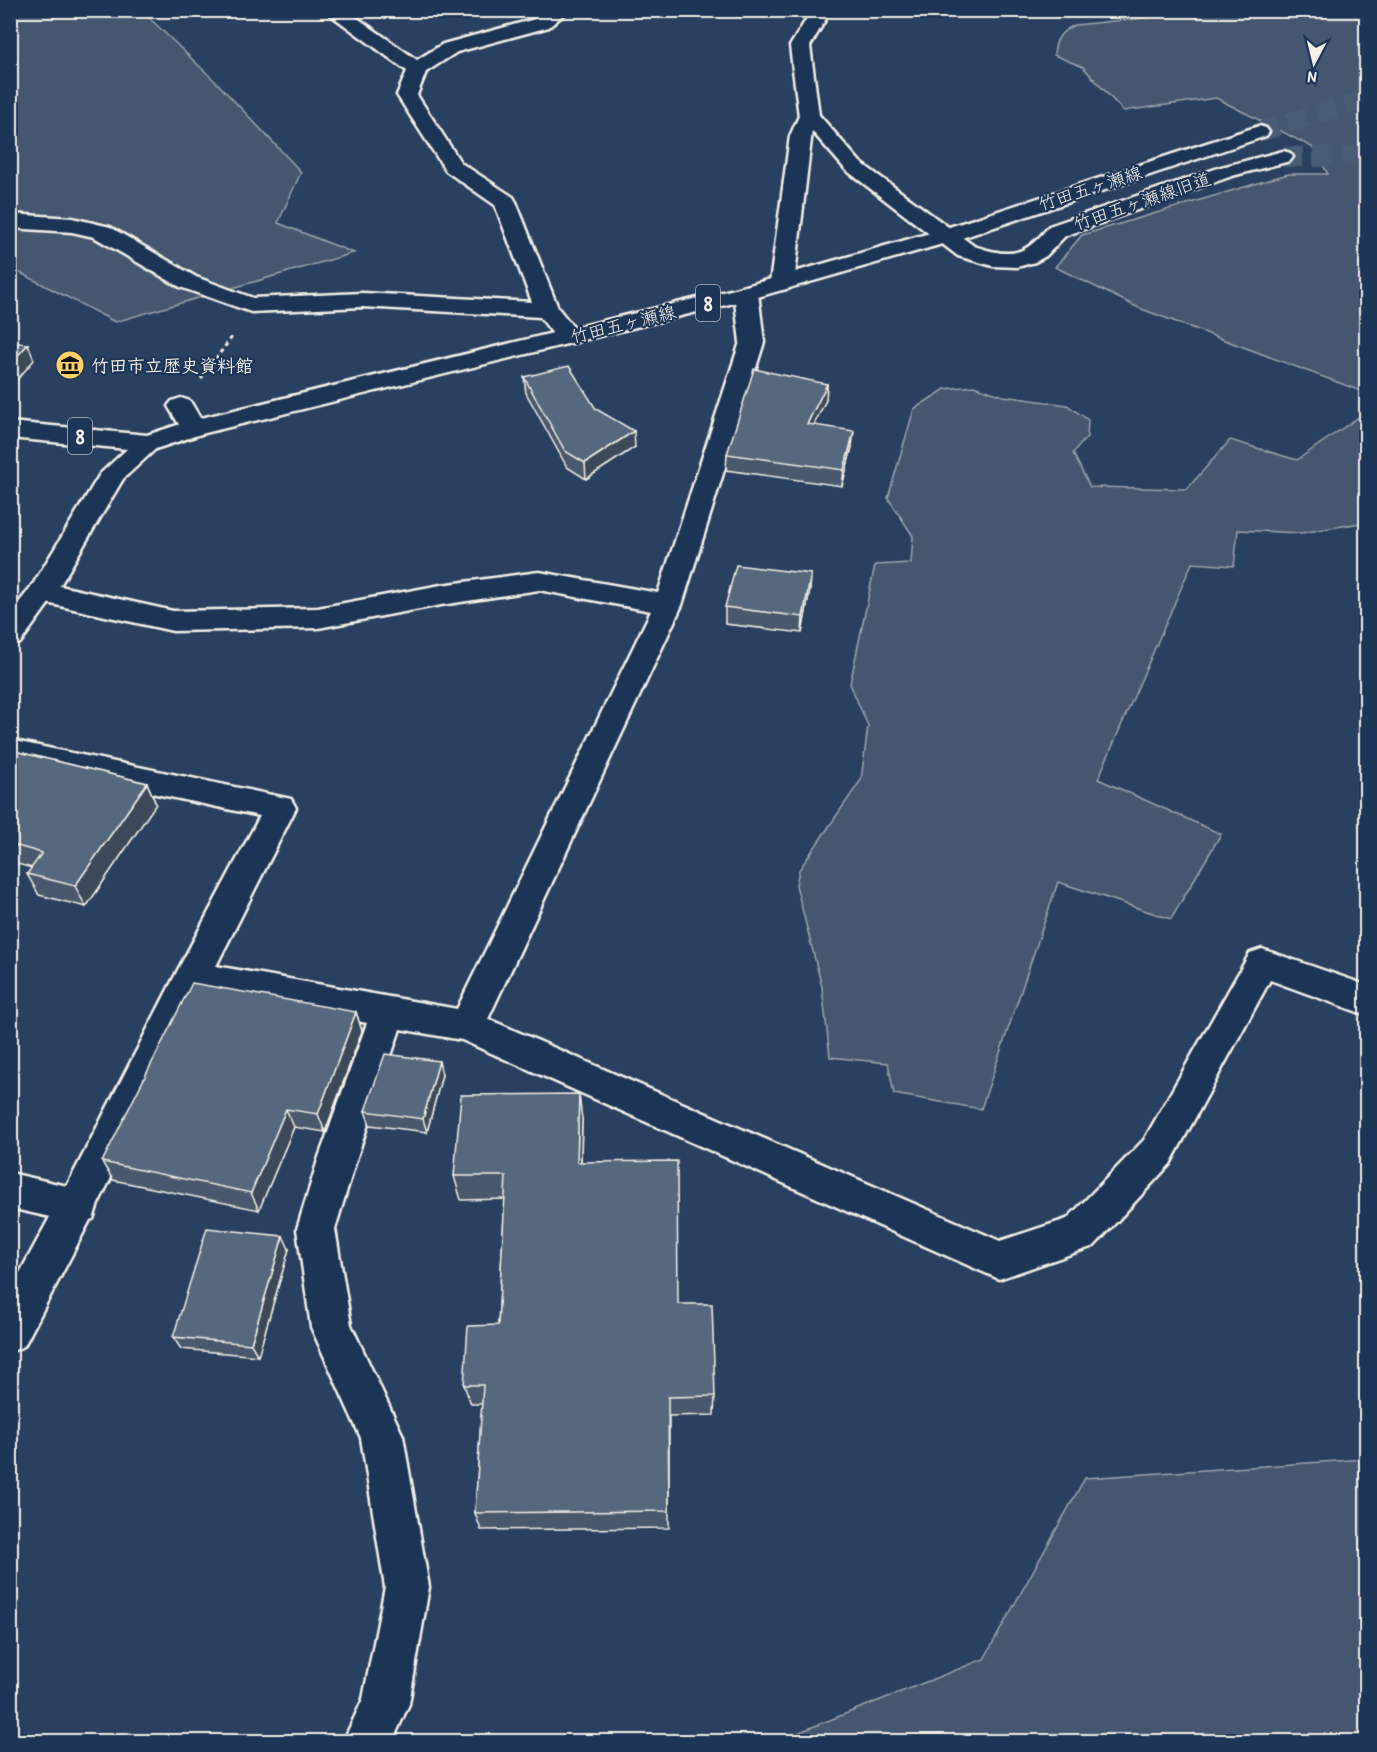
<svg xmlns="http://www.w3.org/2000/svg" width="1377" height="1752" font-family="'Patrick Hand','Klee One',sans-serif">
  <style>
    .green { fill: #445771; stroke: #9ca4ac; stroke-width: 1.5 }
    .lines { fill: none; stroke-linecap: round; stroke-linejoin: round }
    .street-tunnel { stroke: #485b74; stroke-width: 20; stroke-dasharray: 20 10; stroke-linecap: butt }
    .primary-tunnel { stroke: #485b74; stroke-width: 20; stroke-dasharray: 20 10; stroke-linecap: butt }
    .street-casing { stroke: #f4f1e8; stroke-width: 5 }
    .secondary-casing { stroke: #f4f1e8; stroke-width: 5 }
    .primary-casing { stroke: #f4f1e8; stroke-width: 5 }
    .path { stroke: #f4f1e8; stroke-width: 3; stroke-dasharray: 4 4; stroke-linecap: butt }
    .street { fill: #1d3557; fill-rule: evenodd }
    .secondary { fill: #1d3557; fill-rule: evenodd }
    .primary { fill: #1d3557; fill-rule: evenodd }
    .wall { fill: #4a596c; stroke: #f4f1e8; stroke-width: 1.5 }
    .shaded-wall { fill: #3c4858; stroke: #f4f1e8; stroke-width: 1.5 }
    .building { fill: #56677d; stroke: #f4f1e8; stroke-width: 1.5 }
    .labels { text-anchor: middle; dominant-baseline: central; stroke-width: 4.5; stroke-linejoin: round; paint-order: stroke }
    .far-street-label { font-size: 18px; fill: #f4f1e8; stroke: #1d3557 }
    .far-poi-label { font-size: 18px; font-weight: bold; fill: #f4f1e8; stroke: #1d3557; text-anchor: start }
    .shield { fill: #1d3557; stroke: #b4b9bc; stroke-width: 1.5 }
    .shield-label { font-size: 21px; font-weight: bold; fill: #f4f1e8 }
  </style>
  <rect width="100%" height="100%" fill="#2a4060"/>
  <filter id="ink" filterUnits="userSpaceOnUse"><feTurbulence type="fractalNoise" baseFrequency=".0167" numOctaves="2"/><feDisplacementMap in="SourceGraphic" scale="12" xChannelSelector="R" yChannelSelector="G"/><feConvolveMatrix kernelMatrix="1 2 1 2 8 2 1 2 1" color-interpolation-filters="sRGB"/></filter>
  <g filter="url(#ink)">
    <g class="green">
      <polygon points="10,11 142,11 219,85 301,172 278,223 354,253 115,322 11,268"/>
      <path d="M1163,11H1366V393L1139,308L1055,267L1082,235L1288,174H1328L1312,147L1216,98L1123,111L1083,67L1054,55C1055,39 1061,31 1075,25L1163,16Z"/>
      <polygon points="974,386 1003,396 1067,405 1088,420 1087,437 1073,453 1090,487 1187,489 1230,440 1297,460 1366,412 1366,522 1301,533 1238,530 1234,566 1192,563 1098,779 1221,834 1171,919 1058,882 981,1109 894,1094 888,1063 830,1057 822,987 796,885 799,870 861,780 868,726 850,684 875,565 911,563 913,536 888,498 914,409 945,389"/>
      <polygon points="1366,1459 1366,1741 777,1741 984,1659 1085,1478"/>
    </g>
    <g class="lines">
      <polyline class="street-tunnel" points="1283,157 1366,156"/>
      <polyline class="primary-tunnel" points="1259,132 1366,99"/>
      <g class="street-casing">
        <g id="street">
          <path d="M324,10H346L417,60L443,44L535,19L547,10H569L549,27L457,52L426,72L417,95L461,163L513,197L516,202L558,308L581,337L577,342C558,347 551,330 540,317L362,307L251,312L180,287L94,237L72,232L10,228V214L72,218L110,227L196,277L253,298L362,293L532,302L495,205L446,171L397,95L407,71Z"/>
          <path d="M812,10H831L810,46L819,115L860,162L974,246C1010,258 1025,257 1049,226L1218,168L1283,151L1290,153L1293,157L1290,161L1232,176L1065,236L1046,256L1035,262L1017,267L993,266L958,256L846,170L812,131L794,283L790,288L782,290L774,288L770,283L790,136L799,116L790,46Z"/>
          <polygon points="746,286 754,288 758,293 764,342 682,605 488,1019 1000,1241 1067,1219 1144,1140 1250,953 1262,949 1366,985 1366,1015 1270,980 1170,1164 1094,1246 999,1279 462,1040 400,1029 356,1160 335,1229 351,1325 403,1436 429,1587 409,1704 392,1742 343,1742 363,1699 385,1587 361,1438 311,1327 297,1229 318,1160 367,1023 203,992 98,1204 93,1219 90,1220 24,1346 10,1352 10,1291 50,1217 10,1208 10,1173 67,1186 180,966 260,816 10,763 10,740 291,799 296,808 216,966 457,1009 651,611 539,590 441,605 318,628 173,631 42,602 32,599 28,592 32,585 42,582 173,611 318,608 441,585 539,572 658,593 740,342 734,293 738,288"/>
          <polygon points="181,398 190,401 206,428 202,433 193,436 184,433 168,406 172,401"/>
        </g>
      </g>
      <g class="secondary-casing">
        <polygon id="secondary" points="149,435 158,437 162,443 123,479 52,599 20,643 10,646 10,614 32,586 100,474 140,437"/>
      </g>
      <g class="primary-casing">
        <polygon id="primary" points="1259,126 1266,128 1269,132 1266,136 953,241 754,298 201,434 149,451 10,438 10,422 147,435 193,420 739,288 937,231"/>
      </g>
      <polyline class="path" points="201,379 234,334"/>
      <use href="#street" class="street"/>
      <use href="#secondary" class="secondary"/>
      <use href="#primary" class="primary"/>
    </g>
    <g class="wall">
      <polygon points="524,377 596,409 635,447 586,479 567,467 526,393"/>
      <polygon points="827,384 826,400 813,425 852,447 842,486 726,470 727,454"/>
      <polygon points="811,574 810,590 802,633 725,624 725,607"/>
      <polygon points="10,750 147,783 156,804 86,907 39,895 27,874 32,868 10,862"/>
      <polygon points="356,1012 362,1031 325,1132 294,1127 259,1210 113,1180 102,1162"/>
      <polygon points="442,1075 427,1132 370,1125 365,1111"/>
      <polygon points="582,1119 581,1162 678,1304 715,1396 714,1415 669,1416 669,1528 481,1530 475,1513 482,1404 471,1404 464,1385 498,1325 505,1199 461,1200 454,1176"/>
      <polygon points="289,1249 258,1356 181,1349 173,1337"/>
    </g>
    <g class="shaded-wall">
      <polygon points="28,344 34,360 10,388 10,364"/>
      <polygon points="827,384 826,400 806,441 807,424"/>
      <polygon points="634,431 635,447 586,479 585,463"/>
      <polygon points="854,431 852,447 842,486 844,470"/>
      <polygon points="811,574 810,590 802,633 803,617"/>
      <polygon points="147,783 156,804 86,907 75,886"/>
      <polygon points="356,1012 362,1031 325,1132 318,1114"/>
      <polygon points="439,1061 442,1075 427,1132 423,1119"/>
      <polygon points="579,1094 582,1119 580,1186 577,1162"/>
      <polygon points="286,1109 294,1127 259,1210 251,1193"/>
      <polygon points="283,1236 289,1249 258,1356 251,1344"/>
    </g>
    <g class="building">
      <polygon points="10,342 28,344 10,364"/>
      <polygon points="569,366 596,409 634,431 585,463 565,451 524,377"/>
      <polygon points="754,369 827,384 807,424 854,431 844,470 727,454"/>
      <polygon points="736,565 811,574 803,617 725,607"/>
      <polygon points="10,750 147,783 75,886 27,874 42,853 10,844"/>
      <polygon points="192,983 356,1012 318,1114 286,1109 251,1193 102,1162"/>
      <polygon points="385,1054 439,1061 423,1119 365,1111"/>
      <polygon points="579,1094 577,1162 677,1161 678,1304 712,1304 715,1396 668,1397 669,1511 475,1513 483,1385 464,1385 468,1326 498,1325 506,1176 454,1176 461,1095"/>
      <polygon points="207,1228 283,1236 251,1344 173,1337"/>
    </g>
  </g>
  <defs>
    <g id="museum-disc" transform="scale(1.5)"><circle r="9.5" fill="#ffd166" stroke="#1d3557"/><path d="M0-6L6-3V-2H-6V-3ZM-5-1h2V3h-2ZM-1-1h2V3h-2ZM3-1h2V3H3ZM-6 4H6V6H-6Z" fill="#111"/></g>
  </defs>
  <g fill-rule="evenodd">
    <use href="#museum-disc" x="70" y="365"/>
  </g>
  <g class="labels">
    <g class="far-street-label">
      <text transform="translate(1090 188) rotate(-18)">竹田五ヶ瀬線</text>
      <text transform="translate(1142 201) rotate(-19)">竹田五ヶ瀬線旧道</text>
      <text transform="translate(623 324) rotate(-14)">竹田五ヶ瀬線</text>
    </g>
    <g class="far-poi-label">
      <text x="91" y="365">竹田市立歴史資料館</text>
    </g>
    <g class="shield">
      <rect x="696" y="285" width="24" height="36" rx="4.5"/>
      <rect x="68" y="418" width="24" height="36" rx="4.5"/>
    </g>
    <g class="shield-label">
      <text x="708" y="303">8</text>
      <text x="80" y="436">8</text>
    </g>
  </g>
  <rect width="1377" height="1752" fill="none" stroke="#1d3557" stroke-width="36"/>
  <rect x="18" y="18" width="1341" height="1716" fill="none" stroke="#f4f1e8" stroke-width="2" filter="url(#ink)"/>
  <g transform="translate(1314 63) rotate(187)" stroke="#1d3557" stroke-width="4.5" paint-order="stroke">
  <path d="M0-4.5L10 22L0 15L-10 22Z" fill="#f4f1e8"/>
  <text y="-9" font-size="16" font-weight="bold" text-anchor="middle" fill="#f4f1e8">N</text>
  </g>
</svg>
